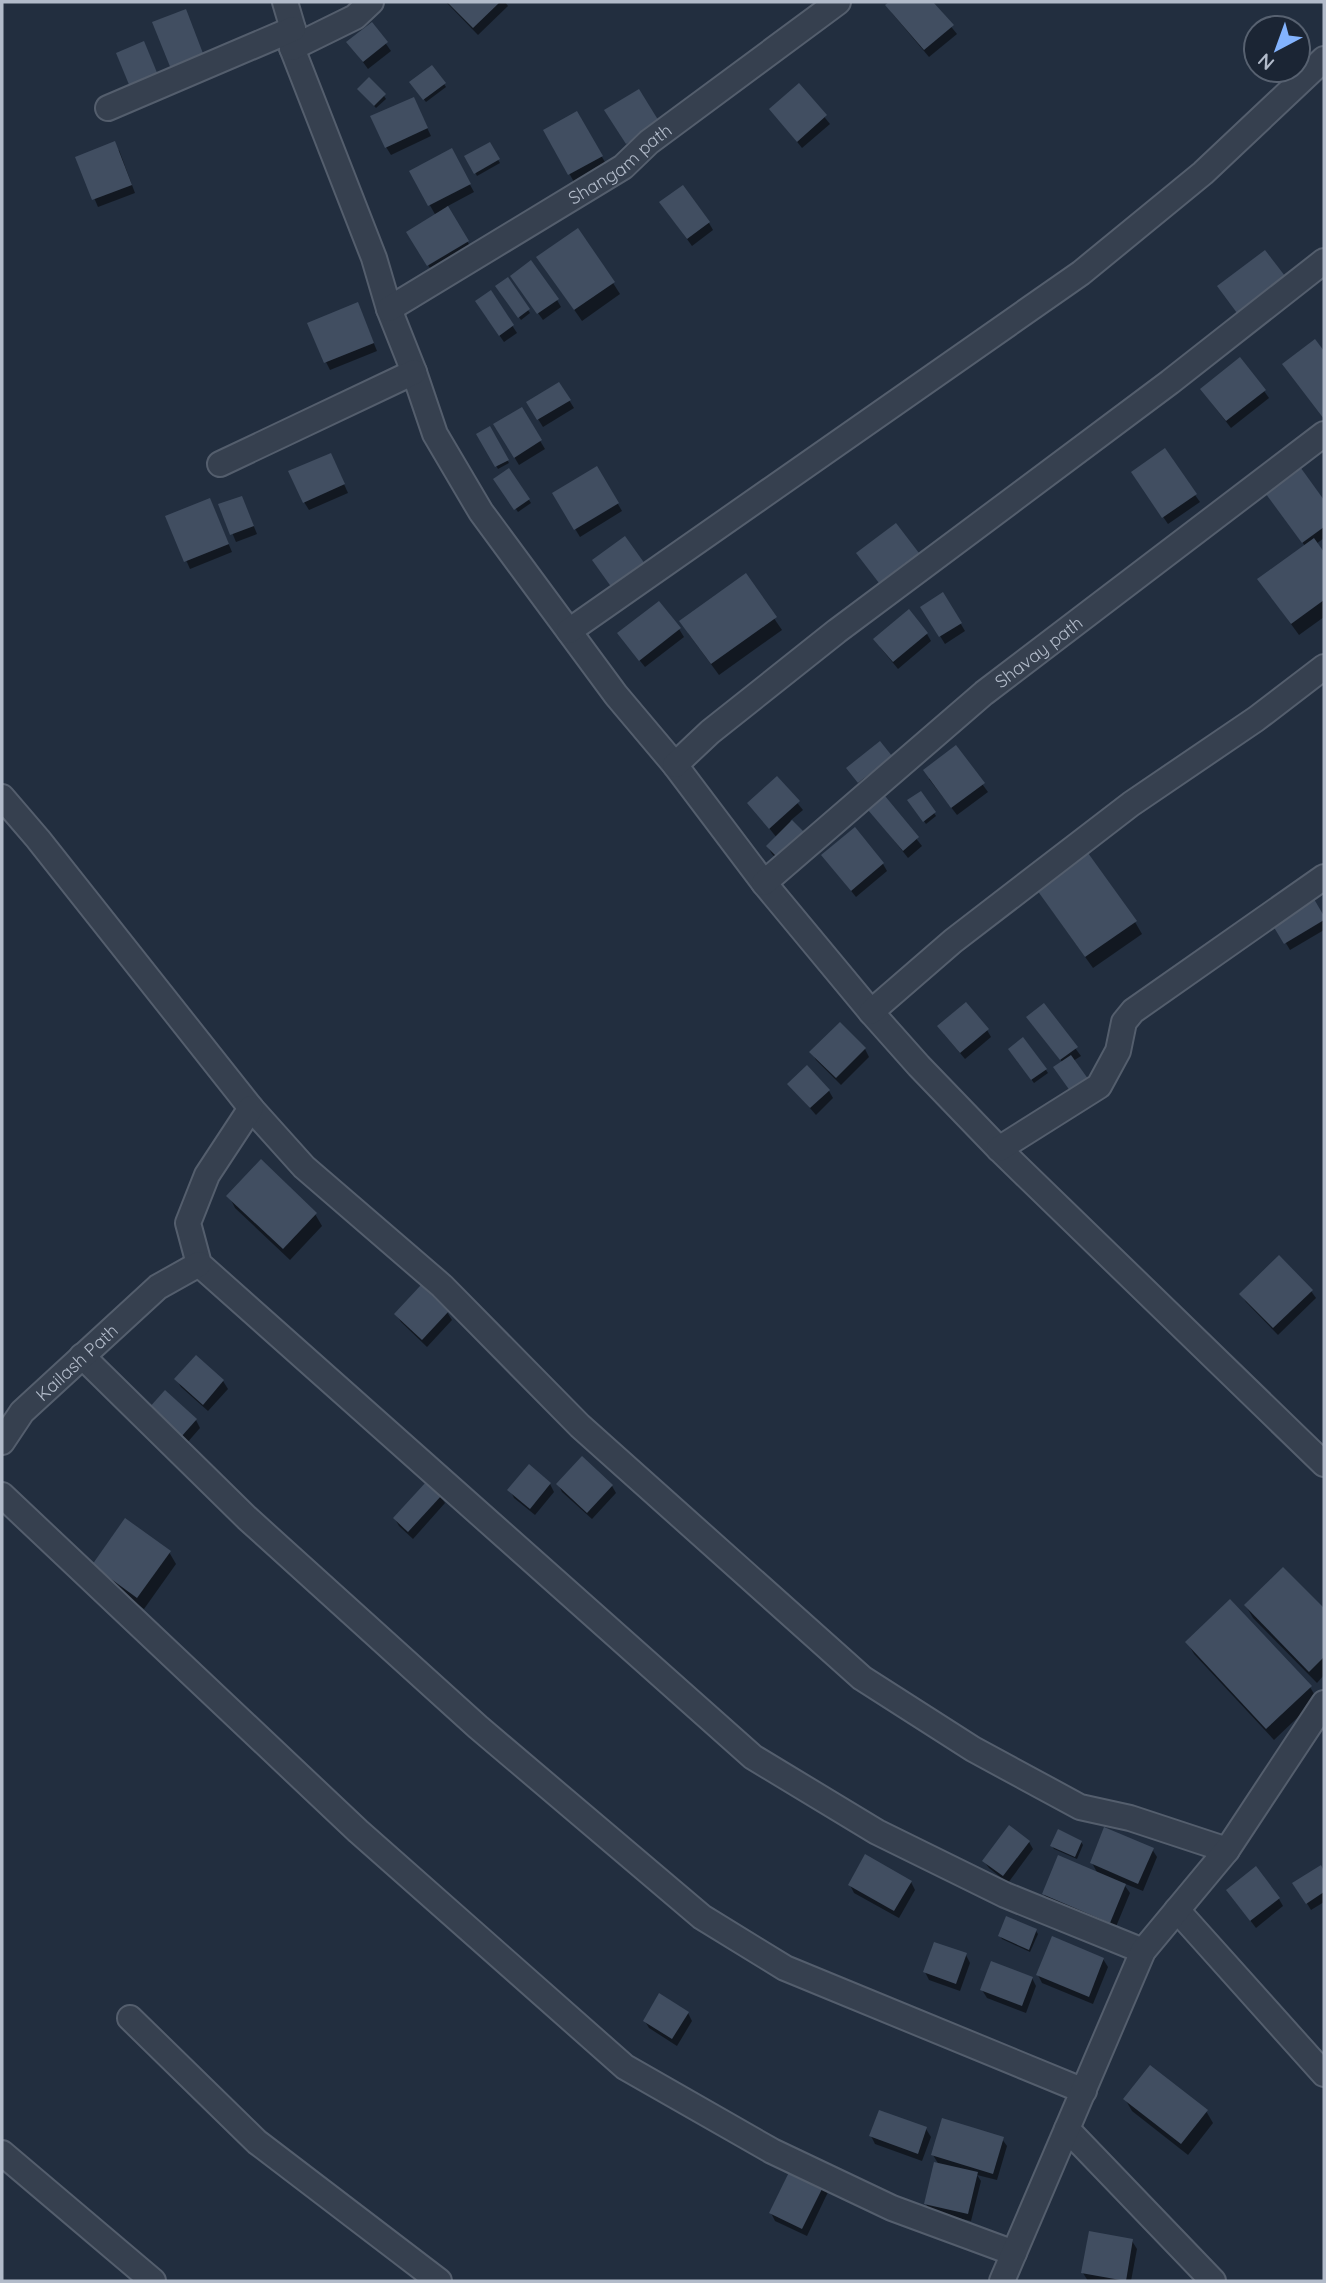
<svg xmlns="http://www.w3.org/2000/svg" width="1326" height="2283" font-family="Quicksand,sans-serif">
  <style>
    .shadow { fill: #0007 }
    .building { fill: #414e61 }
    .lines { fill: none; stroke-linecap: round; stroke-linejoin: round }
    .street-casing { stroke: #545e6d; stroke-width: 28 }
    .street { stroke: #36404f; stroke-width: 24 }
    .labels { text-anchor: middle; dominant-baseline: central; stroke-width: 5; stroke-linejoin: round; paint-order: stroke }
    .street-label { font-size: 18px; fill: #b2bbca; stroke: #1b2534 }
  </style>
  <rect width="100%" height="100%" fill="#222e3f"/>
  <g class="shadow">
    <polygon points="446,2 505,2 508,6 478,35"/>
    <polygon points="892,2 931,2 957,34 929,57 892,13 888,6"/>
    <polygon points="372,24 391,51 368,69 349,43"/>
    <polygon points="444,84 446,87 426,102 413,86"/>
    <polygon points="799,86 830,124 802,148 771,109"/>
    <polygon points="361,92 384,96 386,99 376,108"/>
    <polygon points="417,107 431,136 391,155 386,147"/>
    <polygon points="577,113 606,164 574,182 545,130"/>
    <polygon points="489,145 500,163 477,176 467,157"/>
    <polygon points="119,150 135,193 98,207 77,158"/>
    <polygon points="451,150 474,192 446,207 472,249 433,273 408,232 436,216 411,172"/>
    <polygon points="666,210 709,223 713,230 692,246"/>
    <polygon points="546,269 613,283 620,294 582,321"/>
    <polygon points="507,280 530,313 521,320 498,286"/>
    <polygon points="517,284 557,300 561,307 543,320"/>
    <polygon points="490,292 517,333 504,342 481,309"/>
    <polygon points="361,312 377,351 330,370 326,362"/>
    <polygon points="559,384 574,408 543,427 528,403"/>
    <polygon points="1264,391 1269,398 1231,428 1207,397"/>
    <polygon points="521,409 545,449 519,465 495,425"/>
    <polygon points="489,428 509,463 498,469 478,435"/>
    <polygon points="334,462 348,493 309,510 304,502"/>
    <polygon points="1298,467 1324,503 1324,538 1316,544 1324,555 1324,617 1299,635 1267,591 1305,546 1270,498"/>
    <polygon points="597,468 622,511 580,537 554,494"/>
    <polygon points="509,471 531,503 518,512 495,480"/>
    <polygon points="1138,480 1195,495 1200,502 1168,524"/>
    <polygon points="242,498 257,534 236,542 221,506"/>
    <polygon points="210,500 232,552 190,569 167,517"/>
    <polygon points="896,525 922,562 885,590 863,561"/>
    <polygon points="745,576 782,630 719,675 688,633"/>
    <polygon points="943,594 965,631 945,644 922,607"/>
    <polygon points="679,629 684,637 645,667 624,641"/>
    <polygon points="927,634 931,641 898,669 880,647"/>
    <polygon points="956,748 988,792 957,815 929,779"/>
    <polygon points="891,757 895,764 864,790 848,769"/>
    <polygon points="777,778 803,810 790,821 809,839 789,871 772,854 768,847 777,838 749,803"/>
    <polygon points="920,793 936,816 926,824 910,801"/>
    <polygon points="885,799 922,846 908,858 871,811"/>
    <polygon points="823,856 883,864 887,871 856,897"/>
    <polygon points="1311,896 1324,919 1324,930 1290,950 1272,920"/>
    <polygon points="1046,902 1135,922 1142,934 1093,968"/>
    <polygon points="1044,1006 1081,1056 1073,1061 1063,1063 1033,1025"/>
    <polygon points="840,1024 865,1049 869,1057 841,1085 816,1060 812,1052"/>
    <polygon points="987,1030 991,1037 965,1059 944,1034"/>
    <polygon points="1012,1053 1046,1070 1048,1073 1034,1083"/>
    <polygon points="789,1084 829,1091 833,1098 816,1115"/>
    <polygon points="229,1196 315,1214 322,1226 290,1260 235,1208"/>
    <polygon points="1311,1291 1316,1298 1278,1335 1246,1302 1241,1294"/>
    <polygon points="447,1312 452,1320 427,1347 401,1322 396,1314"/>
    <polygon points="176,1379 223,1381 228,1389 208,1411 181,1387"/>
    <polygon points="155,1417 196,1420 200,1428 186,1444"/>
    <polygon points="550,1484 554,1492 535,1515 514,1498 510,1490"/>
    <polygon points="558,1484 612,1486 616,1493 592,1519 562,1492"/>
    <polygon points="440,1496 445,1503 413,1539 399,1526 395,1519"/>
    <polygon points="169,1552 176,1564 144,1609 101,1577 94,1565"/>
    <polygon points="1283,1569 1324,1611 1324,1675 1317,1683 1253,1618 1246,1606"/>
    <polygon points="1187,1642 1310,1687 1317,1699 1274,1740 1194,1654"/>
    <polygon points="1029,1842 1033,1849 1008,1883 989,1868 984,1861"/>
    <polygon points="1081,1842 1083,1845 1077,1859 1054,1849 1052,1846"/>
    <polygon points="1152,1849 1157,1857 1143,1891 1123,1883 1130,1893 1115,1929 1048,1902 1044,1894 1098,1874 1092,1863"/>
    <polygon points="1320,1868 1324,1874 1324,1902 1311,1910 1295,1884"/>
    <polygon points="911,1882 915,1890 899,1918 854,1893 850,1885"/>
    <polygon points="1233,1898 1279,1899 1283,1906 1256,1928"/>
    <polygon points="1036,1931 1038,1934 1030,1952 1002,1939 1000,1936"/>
    <polygon points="966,1955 970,1963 960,1991 929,1980 925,1972"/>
    <polygon points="1103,1959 1108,1967 1093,2004 1042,1983 1038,1975"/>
    <polygon points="1032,1978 1036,1986 1026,2013 987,1998 982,1990"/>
    <polygon points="688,2013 692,2021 677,2046 649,2028 645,2021"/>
    <polygon points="1125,2099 1206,2111 1213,2123 1188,2155 1132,2111"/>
    <polygon points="926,2129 931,2137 922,2161 875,2144 871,2136"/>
    <polygon points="1002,2139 1007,2146 997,2180 977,2175 981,2181 971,2221 931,2212 926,2204 939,2165 933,2155"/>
    <polygon points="793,2167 829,2190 807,2236 775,2221 771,2213"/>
    <polygon points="1132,2241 1137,2249 1131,2281 1088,2281 1083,2273"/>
  </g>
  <g class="building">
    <polygon points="447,2 500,2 473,28"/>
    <polygon points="889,2 933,2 954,25 924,50 885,5"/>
    <polygon points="186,9 204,56 171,69 152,22"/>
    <polygon points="372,22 388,42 363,62 346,42"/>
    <polygon points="144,41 158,75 130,87 116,53"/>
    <polygon points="432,65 446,83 423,100 409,82"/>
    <polygon points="369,77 386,94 374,106 357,89"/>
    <polygon points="799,83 827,115 797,142 769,109"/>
    <polygon points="639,89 660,123 626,144 604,110"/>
    <polygon points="414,97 428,128 385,148 370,116"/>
    <polygon points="577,111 603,156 568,175 543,130"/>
    <polygon points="115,141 132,185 92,200 75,157"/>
    <polygon points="490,142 500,159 474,174 464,156"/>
    <polygon points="452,148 471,184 428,206 409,171"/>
    <polygon points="683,185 710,222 687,239 659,202"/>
    <polygon points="448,206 469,241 427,266 406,232"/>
    <polygon points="578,228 615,282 574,310 536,257"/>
    <polygon points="1265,250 1285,276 1237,313 1217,286"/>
    <polygon points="531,260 559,299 537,314 510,276"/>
    <polygon points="508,277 530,309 518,318 495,286"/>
    <polygon points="491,290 514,325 499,336 475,301"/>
    <polygon points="358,302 374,343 324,363 307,323"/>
    <polygon points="1315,339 1324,351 1324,419 1282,364"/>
    <polygon points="1240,357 1266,390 1226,421 1200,389"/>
    <polygon points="559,382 571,400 537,420 526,402"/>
    <polygon points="522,407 542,440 514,458 493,424"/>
    <polygon points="490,426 509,460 495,467 476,434"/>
    <polygon points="1165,448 1197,494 1162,518 1131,472"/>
    <polygon points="331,453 345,484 303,503 288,471"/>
    <polygon points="1298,464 1324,500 1324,527 1302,543 1263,490"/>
    <polygon points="597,466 619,503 574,530 552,493"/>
    <polygon points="509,468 530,499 514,510 493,479"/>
    <polygon points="242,496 254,526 230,535 218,504"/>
    <polygon points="210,498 229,544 184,562 165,516"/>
    <polygon points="896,523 919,553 879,583 856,553"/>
    <polygon points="625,536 645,564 612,588 592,560"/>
    <polygon points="1314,538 1324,552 1324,600 1291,624 1257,579"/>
    <polygon points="746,573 777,617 711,664 679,621"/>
    <polygon points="943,592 962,623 939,637 920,607"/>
    <polygon points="659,601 681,628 639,661 617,633"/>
    <polygon points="909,609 928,633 893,662 873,639"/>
    <polygon points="880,741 892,756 858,783 846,768"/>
    <polygon points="956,745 985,783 951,808 923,770"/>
    <polygon points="777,776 800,801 769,829 747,803"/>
    <polygon points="921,791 936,812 923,822 907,800"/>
    <polygon points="885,796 919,837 903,851 868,810"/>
    <polygon points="792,820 810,838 784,864 766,846"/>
    <polygon points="855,827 884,863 851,891 821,855"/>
    <polygon points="1088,853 1137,921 1085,957 1037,890"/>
    <polygon points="1311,894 1324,916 1324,920 1284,944 1269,919"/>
    <polygon points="966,1002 989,1029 960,1053 937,1026"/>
    <polygon points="1044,1003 1078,1047 1060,1060 1026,1017"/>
    <polygon points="840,1022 866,1048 836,1078 809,1052"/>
    <polygon points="1023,1037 1047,1069 1031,1080 1008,1049"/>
    <polygon points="1071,1055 1091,1083 1073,1095 1053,1067"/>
    <polygon points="807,1065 830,1090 810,1108 787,1084"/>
    <polygon points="261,1159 317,1213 283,1249 226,1196"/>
    <polygon points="1279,1255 1313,1290 1273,1328 1239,1294"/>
    <polygon points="421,1285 449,1311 422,1340 394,1314"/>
    <polygon points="196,1355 224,1380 203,1405 174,1379"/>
    <polygon points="165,1390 197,1419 181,1437 148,1409"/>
    <polygon points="582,1456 613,1485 587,1513 556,1484"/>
    <polygon points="529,1464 551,1483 530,1509 507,1490"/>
    <polygon points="427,1481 442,1495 408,1532 393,1518"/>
    <polygon points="125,1518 171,1551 137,1598 92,1565"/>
    <polygon points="1283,1567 1324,1608 1324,1657 1309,1672 1244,1605"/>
    <polygon points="1230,1599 1312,1686 1266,1729 1185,1642"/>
    <polygon points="1009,1825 1030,1841 1003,1876 982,1861"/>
    <polygon points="1104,1827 1154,1848 1138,1884 1090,1863"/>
    <polygon points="1058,1829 1082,1841 1075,1857 1050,1846"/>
    <polygon points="865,1854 912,1881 894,1911 848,1885"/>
    <polygon points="1058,1855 1126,1884 1110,1923 1042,1894"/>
    <polygon points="1321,1865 1324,1871 1324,1892 1306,1904 1292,1883"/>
    <polygon points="1256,1866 1280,1898 1250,1921 1226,1890"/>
    <polygon points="1006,1916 1037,1929 1029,1950 998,1936"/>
    <polygon points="1052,1936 1104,1958 1089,1997 1036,1975"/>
    <polygon points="934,1942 967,1953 956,1984 923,1972"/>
    <polygon points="991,1961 1033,1977 1022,2006 980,1990"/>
    <polygon points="659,1993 689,2012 672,2039 643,2021"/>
    <polygon points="1150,2065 1208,2110 1181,2144 1123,2099"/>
    <polygon points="879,2110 927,2127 918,2154 869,2136"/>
    <polygon points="942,2118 1004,2137 993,2174 931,2155"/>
    <polygon points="934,2162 978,2172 968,2214 924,2204"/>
    <polygon points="793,2164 826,2181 802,2229 769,2213"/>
    <polygon points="1089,2231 1133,2239 1126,2281 1081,2273"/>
  </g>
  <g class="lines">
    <g class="street-casing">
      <g id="street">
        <polyline points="285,2 293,29 292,48 374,258 389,309 414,372 435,434 481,512 616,695 675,765 764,883 871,1012 919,1066 999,1149 1324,1464"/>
        <polyline points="292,48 355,17 371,2"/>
        <polyline points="108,108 293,29"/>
        <path id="s1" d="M389,309L623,167L649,142L838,2"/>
        <polyline points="220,464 414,372"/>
        <polyline points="569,631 1081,273 1203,173 1324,59"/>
        <polyline points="675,765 710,732 837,631 1170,382 1324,261"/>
        <polyline points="2,797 38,839 251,1108 304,1167 442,1286 580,1426 862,1678 973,1749 1080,1807 1130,1818 1227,1850"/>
        <path id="s2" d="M764,883L984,693L1324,434"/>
        <polyline points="871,1012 953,941 1131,804 1256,719 1324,667"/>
        <polyline points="251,1108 207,1175 188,1223 199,1264 753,1757 877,1832 1005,1895 1143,1951"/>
        <polyline points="999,1149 1099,1086 1118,1051 1124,1022 1133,1011 1324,877"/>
        <polyline points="82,1356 247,1518 478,1727 702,1917 785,1968 1084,2091"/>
        <path id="s3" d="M2,1442L22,1412L158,1287L199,1264"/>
        <polyline points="2,1495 358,1831 625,2067 772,2151 892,2208 1014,2253"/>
        <polyline points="1177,1910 1324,2074"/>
        <polyline points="130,2018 257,2142 439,2281"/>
        <polyline points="1067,2129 1213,2281"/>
        <polyline points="2,2153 153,2281"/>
        <polyline points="1002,2281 1143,1951 1227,1850 1324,1703"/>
      </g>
    </g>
    <use href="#street" class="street"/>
  </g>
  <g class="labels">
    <g class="street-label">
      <text stroke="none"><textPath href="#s1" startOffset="273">Shangam path</textPath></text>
      <text stroke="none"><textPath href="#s2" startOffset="359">Shavay path</textPath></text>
      <text stroke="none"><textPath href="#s3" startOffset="110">Kailash Path</textPath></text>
    </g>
  </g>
  <rect width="1326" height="2283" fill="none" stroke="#b2bbca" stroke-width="7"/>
  <g transform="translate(1277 49) rotate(221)"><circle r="33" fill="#1b2534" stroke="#576170" stroke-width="2"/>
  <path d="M0-5L12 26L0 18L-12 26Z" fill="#83b3fe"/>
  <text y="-10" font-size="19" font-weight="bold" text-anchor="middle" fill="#b2bbca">N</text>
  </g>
</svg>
